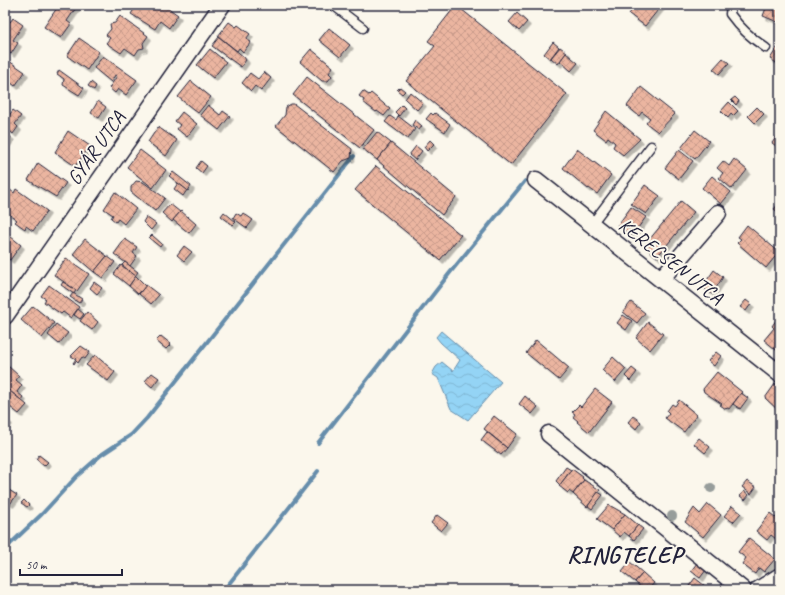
<svg xmlns="http://www.w3.org/2000/svg" width="785" height="595" font-family="Caveat,sans-serif">
  <style>
    .water { fill: url(#water-waves); stroke: #668dab }
    .lines { fill: none; stroke-linecap: round; stroke-linejoin: round }
    .stream { stroke: #668dab; stroke-width: 4 }
    .building { fill: url(#building-cross-hatch); stroke: #22223b; filter: url(#shadow) }
    .service-casing { stroke: #22223b; stroke-width: 11 }
    .minor-casing { stroke: #22223b; stroke-width: 19 }
    .service { stroke: #fbf7ec; stroke-width: 8 }
    .minor { stroke: #fbf7ec; stroke-width: 16 }
    .tree { fill: #979d9b }
    .labels { text-anchor: middle; dominant-baseline: central; stroke-width: 4; stroke-linejoin: round; paint-order: stroke }
    .street-label { font-size: 20px; fill: #22223b; stroke: #fbf7ec }
    .district-label { font-size: 24px; font-weight: bold; letter-spacing: 1px; fill: #22223b; stroke: #fbf7ec }
  </style>
  <defs>
    <pattern id="water-waves" width="16" height="10" patternUnits="userSpaceOnUse"><rect width="16" height="10" fill="#94d4f5"/><path d="M0 5q4-4 8 0t8 0" fill="none" stroke="#7fb6d3"/></pattern>
    <pattern id="building-cross-hatch" width="8" height="8" patternUnits="userSpaceOnUse"><rect width="8" height="8" fill="#ebb5a0"/><path d="M0 0l8 8M0 8l8-8" fill="none" stroke="#c99b8b"/></pattern>
    <filter id="shadow"><feDropShadow dx="3.5" dy="3.5" stdDeviation="0" flood-color="#0004"/></filter>
  </defs>
  <rect width="100%" height="100%" fill="#fbf7ec"/>
  <filter id="ink" filterUnits="userSpaceOnUse"><feTurbulence type="fractalNoise" baseFrequency=".025" numOctaves="2"/><feDisplacementMap in="SourceGraphic" scale="8" xChannelSelector="R" yChannelSelector="G"/><feConvolveMatrix kernelMatrix="1 2 1 2 8 2 1 2 1" color-interpolation-filters="sRGB"/></filter>
  <g filter="url(#ink)">
    <polygon class="water" points="441,331 501,382 468,420 451,409 438,378 432,374 436,367 442,362 453,371 460,360 441,343 436,337"/>
    <g class="lines">
      <g class="stream">
        <polyline points="318,443 449,274 525,181"/>
        <polyline points="5,549 42,514 77,476 101,455 131,435 147,418 354,156"/>
        <polyline points="224,590 318,471"/>
        <polyline points="779,590 780,589"/>
      </g>
    </g>
    <g class="building">
      <polygon points="59,5 78,5 67,21 71,24 61,38 44,27"/>
      <polygon points="137,5 164,5 178,15 169,28 160,21 155,29 131,14"/>
      <polygon points="456,5 567,94 511,165 406,81 435,46 428,41"/>
      <polygon points="629,5 662,5 645,26 629,14 633,9"/>
      <polygon points="763,5 780,5 780,23 763,16 766,8"/>
      <polygon points="517,13 527,22 519,31 509,22"/>
      <polygon points="120,16 148,36 143,43 144,48 139,49 135,55 125,48 121,53 106,43 110,38 106,35 111,29 110,24 115,23"/>
      <polygon points="13,18 23,25 13,40 18,43 11,54 5,49 5,24 8,20 10,22"/>
      <polygon points="229,22 236,27 238,25 250,34 246,39 251,42 243,52 239,48 237,51 218,36"/>
      <polygon points="329,28 350,45 340,57 319,40"/>
      <polygon points="219,37 244,57 246,60 241,67 212,46"/>
      <polygon points="79,38 99,52 87,70 67,56"/>
      <polygon points="553,42 559,47 550,59 544,54"/>
      <polygon points="780,43 780,65 770,59"/>
      <polygon points="560,47 567,52 558,64 551,58"/>
      <polygon points="210,49 226,62 213,78 197,65"/>
      <polygon points="311,49 333,67 329,73 332,76 328,81 322,81 300,62"/>
      <polygon points="566,53 578,63 571,71 560,61"/>
      <polygon points="103,56 137,80 126,95 118,89 115,93 109,88 117,76 115,75 111,82 94,68"/>
      <polygon points="723,58 729,63 719,74 713,69"/>
      <polygon points="6,59 25,72 15,86 5,78"/>
      <polygon points="59,70 84,88 79,95 63,85 64,79 57,74"/>
      <polygon points="264,72 271,78 261,91 255,86 251,91 242,83 250,73 258,79"/>
      <polygon points="307,77 374,130 360,148 293,95"/>
      <polygon points="191,81 211,97 198,113 178,97"/>
      <polygon points="91,82 96,86 94,90 88,86"/>
      <polygon points="400,87 405,91 402,94 397,90"/>
      <polygon points="641,87 675,114 658,132 646,123 650,118 642,112 639,116 627,106"/>
      <polygon points="363,91 369,95 371,93 390,109 384,116 377,111 376,112 363,102 364,100 359,96"/>
      <polygon points="410,92 423,103 417,110 405,99"/>
      <polygon points="735,97 739,101 736,105 731,100"/>
      <polygon points="98,101 106,107 99,118 91,113"/>
      <polygon points="729,102 738,111 733,116 731,114 728,118 721,111"/>
      <polygon points="291,104 294,104 352,149 351,158 343,161 334,172 276,126 285,115 286,107"/>
      <polygon points="208,105 220,115 223,111 230,116 219,130 200,115"/>
      <polygon points="402,105 405,108 399,116 395,112"/>
      <polygon points="757,107 764,114 755,123 748,116"/>
      <polygon points="13,110 21,116 15,124 18,127 13,134 5,127 5,121"/>
      <polygon points="606,111 640,139 623,155 613,147 615,143 608,137 606,140 593,130"/>
      <polygon points="182,112 197,124 187,137 177,129 180,125 175,121"/>
      <polygon points="431,113 433,115 435,113 450,124 445,132 426,119"/>
      <polygon points="390,116 396,120 398,116 415,129 408,139 385,122"/>
      <polygon points="415,120 422,126 419,130 412,125"/>
      <polygon points="158,127 177,140 166,156 148,142"/>
      <polygon points="695,130 709,141 695,159 681,148"/>
      <polygon points="68,131 90,146 75,166 55,152"/>
      <polygon points="5,132 11,137 6,144 5,144"/>
      <polygon points="377,132 391,143 377,160 363,149"/>
      <polygon points="780,132 780,149 772,143"/>
      <polygon points="430,140 434,144 427,151 424,147"/>
      <polygon points="391,143 456,197 442,215 377,160"/>
      <polygon points="416,146 422,151 415,160 409,155"/>
      <polygon points="577,149 611,175 597,194 589,188 588,189 563,168"/>
      <polygon points="140,150 166,170 153,188 127,167"/>
      <polygon points="679,150 693,161 679,179 665,168"/>
      <polygon points="734,159 747,170 732,189 719,178 723,173 717,168 723,161 729,166"/>
      <polygon points="201,161 207,166 202,173 196,168"/>
      <polygon points="38,163 66,183 56,197 28,180"/>
      <polygon points="376,166 461,235 440,260 355,190"/>
      <polygon points="173,172 191,186 188,191 169,176"/>
      <polygon points="712,176 731,192 721,204 702,188"/>
      <polygon points="136,181 143,182 165,198 155,211 131,192 131,187"/>
      <polygon points="178,183 187,190 183,196 174,189"/>
      <polygon points="645,185 660,196 646,214 631,204"/>
      <polygon points="9,189 14,193 16,189 47,211 33,231 26,226 25,229 15,222 17,220 5,211 5,194"/>
      <polygon points="115,192 136,209 124,224 118,219 116,222 111,218 113,215 104,209"/>
      <polygon points="681,201 694,212 657,257 644,246"/>
      <polygon points="780,202 780,219 777,217 780,214 774,209"/>
      <polygon points="170,204 180,212 172,222 162,213"/>
      <polygon points="631,207 646,217 632,236 617,226"/>
      <polygon points="181,211 196,224 189,233 173,220"/>
      <polygon points="224,212 236,222 233,225 221,216"/>
      <polygon points="236,213 241,216 243,213 253,220 247,228 233,218"/>
      <polygon points="146,217 156,224 151,230 143,222"/>
      <polygon points="747,225 779,252 766,268 737,243 741,239 738,237"/>
      <polygon points="5,232 21,245 10,260 5,256"/>
      <polygon points="152,235 162,244 160,247 149,238"/>
      <polygon points="85,239 107,256 94,272 73,254"/>
      <polygon points="125,239 137,247 133,253 137,256 130,266 114,254"/>
      <polygon points="184,246 192,252 184,261 177,255"/>
      <polygon points="107,256 115,262 103,278 94,272"/>
      <polygon points="66,258 89,274 77,291 54,275"/>
      <polygon points="125,262 138,272 135,276 122,265"/>
      <polygon points="121,265 136,276 129,286 114,274"/>
      <polygon points="714,270 723,277 712,294 702,287"/>
      <polygon points="136,276 146,286 138,294 129,286"/>
      <polygon points="63,282 76,290 74,294 61,285"/>
      <polygon points="94,282 102,288 97,294 90,288"/>
      <polygon points="49,285 79,307 71,318 63,312 61,314 44,302 46,299 41,296"/>
      <polygon points="146,285 159,295 151,304 139,294"/>
      <polygon points="73,293 82,299 79,303 70,297"/>
      <polygon points="746,300 751,304 746,311 740,307"/>
      <polygon points="631,302 645,313 637,323 623,312"/>
      <polygon points="33,306 54,323 42,338 21,320"/>
      <polygon points="78,309 84,314 80,319 74,315"/>
      <polygon points="87,312 98,322 92,330 80,321"/>
      <polygon points="623,315 632,321 626,330 617,323"/>
      <polygon points="779,316 780,317 780,353 764,340 774,328 772,326"/>
      <polygon points="648,322 663,334 650,350 636,338"/>
      <polygon points="56,324 68,333 59,344 48,335"/>
      <polygon points="161,336 171,344 166,349 156,341"/>
      <polygon points="536,340 569,368 559,380 526,353"/>
      <polygon points="81,346 90,352 85,359 82,357 78,363 76,361 74,364 73,363 76,359 71,356"/>
      <polygon points="716,352 721,356 714,366 708,361"/>
      <polygon points="95,355 115,372 108,381 86,365"/>
      <polygon points="613,357 626,369 615,382 602,370"/>
      <polygon points="8,366 19,376 16,380 22,385 17,392 23,397 21,400 5,387 5,368"/>
      <polygon points="632,368 637,372 630,381 625,376"/>
      <polygon points="717,372 742,392 729,409 727,408 726,409 720,405 722,404 704,392 703,389"/>
      <polygon points="152,373 159,378 152,387 145,381"/>
      <polygon points="775,384 780,388 780,412 765,398"/>
      <polygon points="5,387 27,405 19,414 5,403"/>
      <polygon points="595,389 612,402 589,432 577,422 578,421 573,417 575,414 572,412 579,405 581,407"/>
      <polygon points="741,393 748,398 740,409 733,404"/>
      <polygon points="525,396 538,407 532,414 519,404"/>
      <polygon points="679,400 697,415 684,432 665,418 669,413 667,411 672,404 675,406"/>
      <polygon points="494,416 517,434 507,448 484,429"/>
      <polygon points="633,416 641,422 636,429 628,422"/>
      <polygon points="5,418 9,421 5,426"/>
      <polygon points="487,432 507,448 501,455 481,440"/>
      <polygon points="699,438 710,447 705,453 694,444"/>
      <polygon points="39,455 48,462 44,466 36,459"/>
      <polygon points="566,467 571,470 560,485 556,481"/>
      <polygon points="572,469 583,477 582,478 584,480 573,494 569,491 568,493 559,486"/>
      <polygon points="584,480 600,490 587,507 573,494"/>
      <polygon points="747,481 756,487 751,494 742,487"/>
      <polygon points="9,490 17,495 10,504 5,501 5,496"/>
      <polygon points="744,491 749,495 745,500 740,496"/>
      <polygon points="598,492 603,495 592,509 588,506"/>
      <polygon points="24,500 29,505 27,507 21,503"/>
      <polygon points="708,504 721,515 703,537 685,522 694,508 700,514"/>
      <polygon points="609,505 625,514 612,530 597,519"/>
      <polygon points="732,506 741,513 733,522 724,516"/>
      <polygon points="770,513 780,521 780,542 771,535 767,540 756,531"/>
      <polygon points="625,514 638,525 629,536 624,532 620,537 612,530"/>
      <polygon points="437,515 448,523 441,531 431,523"/>
      <polygon points="638,525 643,529 634,540 629,536"/>
      <polygon points="749,538 775,559 764,572 759,568 755,574 742,564 746,558 738,552"/>
      <polygon points="630,562 643,573 635,582 622,572"/>
      <polygon points="697,563 706,570 700,578 691,571"/>
      <polygon points="643,573 654,583 648,590 644,590 635,582"/>
      <polygon points="695,578 710,590 686,590"/>
    </g>
    <g class="lines">
      <g class="service-casing">
        <g id="service">
          <polyline points="333,5 363,28"/>
          <path d="M731,5L730,14C740,28 751,38 766,48"/>
          <polyline points="591,225 651,146"/>
        </g>
      </g>
      <g class="minor-casing">
        <g id="minor">
          <polyline points="536,180 780,374"/>
          <polyline points="661,279 718,213"/>
          <polyline points="5,316 222,5"/>
          <polyline points="549,434 743,590"/>
          <polyline points="758,590 780,576"/>
        </g>
      </g>
      <use href="#service" class="service"/>
      <use href="#minor" class="minor"/>
    </g>
    <g class="tree">
      <circle cx="711" cy="488" r="5"/>
      <circle cx="672" cy="516" r="5"/>
    </g>
  </g>
  <g class="labels">
    <g class="street-label">
      <text transform="translate(96 148) rotate(-55)">GYÁR UTCA</text>
      <text transform="translate(671 261) rotate(38)">KERECSEN UTCA</text>
    </g>
    <g class="district-label">
      <text x="625" y="555">RINGTELEP</text>
    </g>
  </g>
  <rect width="785" height="595" fill="none" stroke="#fbf7ec" stroke-width="20"/>
  <rect x="10" y="10" width="765" height="575" fill="none" stroke="#22223b" stroke-width="1.5" filter="url(#ink)"/>
  <path d="M20 569v6h102v-6" fill="none" stroke="#22223b" stroke-width="2"/>
  <text x="26" y="569" font-size="12" fill="#22223b" stroke="#fbf7ec" stroke-width="3" paint-order="stroke">50 m</text>
</svg>
